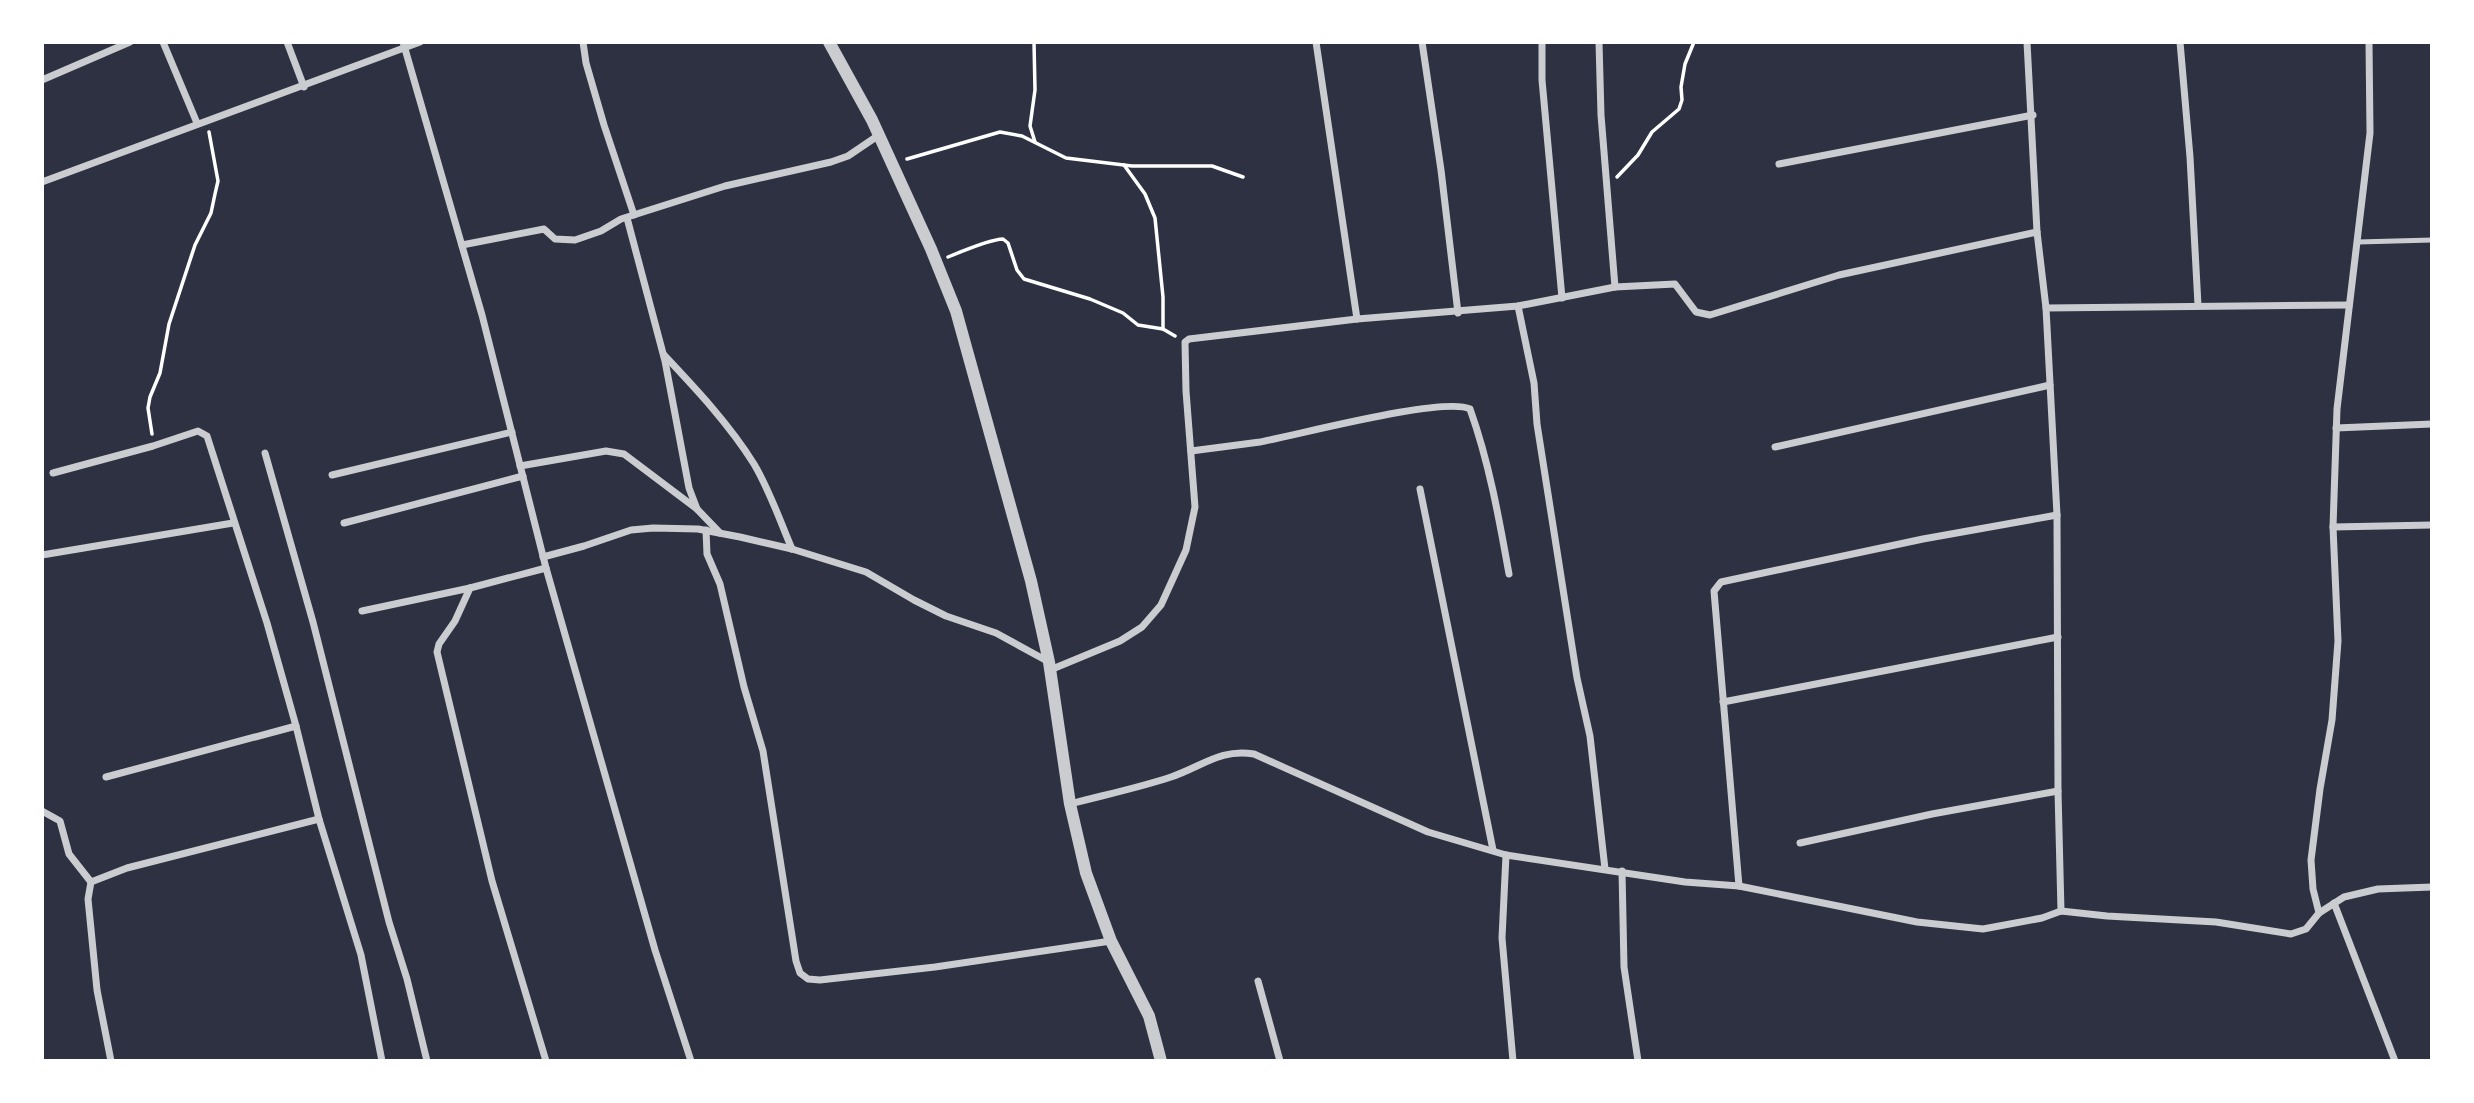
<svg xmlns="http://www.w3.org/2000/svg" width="2474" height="1103" font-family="'Exo 2',sans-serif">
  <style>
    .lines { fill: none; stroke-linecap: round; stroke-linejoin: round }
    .path { stroke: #fff; stroke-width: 3.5 }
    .service { stroke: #caccd0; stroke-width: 5 }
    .minor { stroke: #caccd0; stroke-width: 7 }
    .tertiary { stroke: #caccd0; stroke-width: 12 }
  </style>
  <rect width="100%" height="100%" fill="#2d3142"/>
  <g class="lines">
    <g class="path">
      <polyline points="1034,42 1035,90 1030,126 1035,142"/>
      <polyline points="907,159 1000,132 1022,136 1066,158 1132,166 1212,166 1243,177"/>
      <polyline points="1124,165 1145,194 1155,218 1163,297 1163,329"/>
      <polyline points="1617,177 1638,155 1652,132 1679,109 1682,100 1681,87 1685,64 1694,42"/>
      <path d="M948,257C960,252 992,239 1003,239L1008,243L1017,270L1024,279L1090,299L1123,313L1138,325L1163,329L1175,336"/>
      <polyline points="152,434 148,408 150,397 160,373 169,324 195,245 211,213 215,194 218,181 209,132"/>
    </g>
    <polyline class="service" points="2358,242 2432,240"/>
    <g class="minor">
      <polyline points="163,42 197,123"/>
      <polyline points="287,42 304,87"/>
      <polyline points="403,42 482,315 546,568 655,950 691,1061"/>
      <polyline points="583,42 586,63 604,125 634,215"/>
      <polyline points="1316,42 1357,319"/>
      <polyline points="1422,42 1441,170 1458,313"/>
      <polyline points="1542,42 1542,80 1562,298"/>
      <polyline points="1599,42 1601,115 1615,287"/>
      <polyline points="2027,42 2037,232 2046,308 2057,515 2058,791 2061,911"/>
      <polyline points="2180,42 2190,157 2198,305"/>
      <polyline points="42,80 130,42"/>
      <polyline points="1779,164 2033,115"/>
      <polyline points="42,182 420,42"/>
      <polyline points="627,218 665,361 689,488 697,509"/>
      <polyline points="462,245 544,229 555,239 575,240 601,231 621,219 725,186 831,162 848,156 879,135"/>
      <polyline points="1518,306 1534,383 1537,424 1577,678 1590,736 1605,869"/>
      <polyline points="2046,308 2349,305"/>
      <path d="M664,355C696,389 729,424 754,464C770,491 780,521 792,549"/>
      <polyline points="2336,428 2432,424"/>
      <polyline points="1775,447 2050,385"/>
      <path d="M1191,451C1214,448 1238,445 1260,442C1298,435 1444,396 1470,409C1489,462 1499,518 1509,574"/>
      <polyline points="265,453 313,622 389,922 407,979 427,1061"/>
      <polyline points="520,466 606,451 624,454 697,509 720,533"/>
      <polyline points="53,473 153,446 198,431 207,436 267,623 296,726 319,819 361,955 382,1061"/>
      <polyline points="332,475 512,432"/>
      <polyline points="1420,489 1493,850"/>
      <polyline points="344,523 523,476"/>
      <polyline points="2333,527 2432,525"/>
      <polyline points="706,530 707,554 720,584 744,687 763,751 796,961 800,973 808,979 820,980 935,967 1111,941"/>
      <polyline points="42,555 233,523"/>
      <polyline points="543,557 584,546 631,530 653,528 698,529 740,537 792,549 866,572 914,600 946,616 996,633 1049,662"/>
      <polyline points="470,588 455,621 439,644 437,652 492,881 546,1061"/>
      <polyline points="362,611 470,588 546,568"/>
      <polyline points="1050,670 1120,641 1142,627 1161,605 1186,550 1195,507 1186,391 1185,342 1189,339 1357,319 1518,306 1615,287 1675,284 1696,312 1710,315 1839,275 2037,232"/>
      <polyline points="1723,702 2058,637"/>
      <polyline points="106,777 296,726"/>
      <path d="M1070,804C1104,795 1138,788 1171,777C1201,767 1221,748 1254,754L1428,832L1506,855L1685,882L1739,886L1917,922L1983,929L2042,918L2061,911L2107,916L2216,922L2291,934L2306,929L2319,913L2344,897L2378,889L2432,887"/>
      <polyline points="42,811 60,821 69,854 91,882"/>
      <polyline points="1800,843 1932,814 2058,791"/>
      <polyline points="1506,855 1502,938 1513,1061"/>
      <polyline points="1622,871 1624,967 1638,1061"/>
      <polyline points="1739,886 1714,591 1721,582 1923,539 2057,515"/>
      <polyline points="2334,903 2395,1061"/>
      <polyline points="2319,913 2313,889 2311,860 2320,789 2332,720 2338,641 2333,527 2337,409 2370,133 2369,42"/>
      <polyline points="1258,981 1280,1061"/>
      <polyline points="111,1061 97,990 88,899 91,882 127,868 319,819"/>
    </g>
    <polyline class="tertiary" points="829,42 872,120 931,249 956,311 1031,581 1049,662 1070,804 1086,873 1111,941 1149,1016 1161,1061"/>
  </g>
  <rect width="2474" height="1103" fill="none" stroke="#ffffff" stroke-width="88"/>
</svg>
